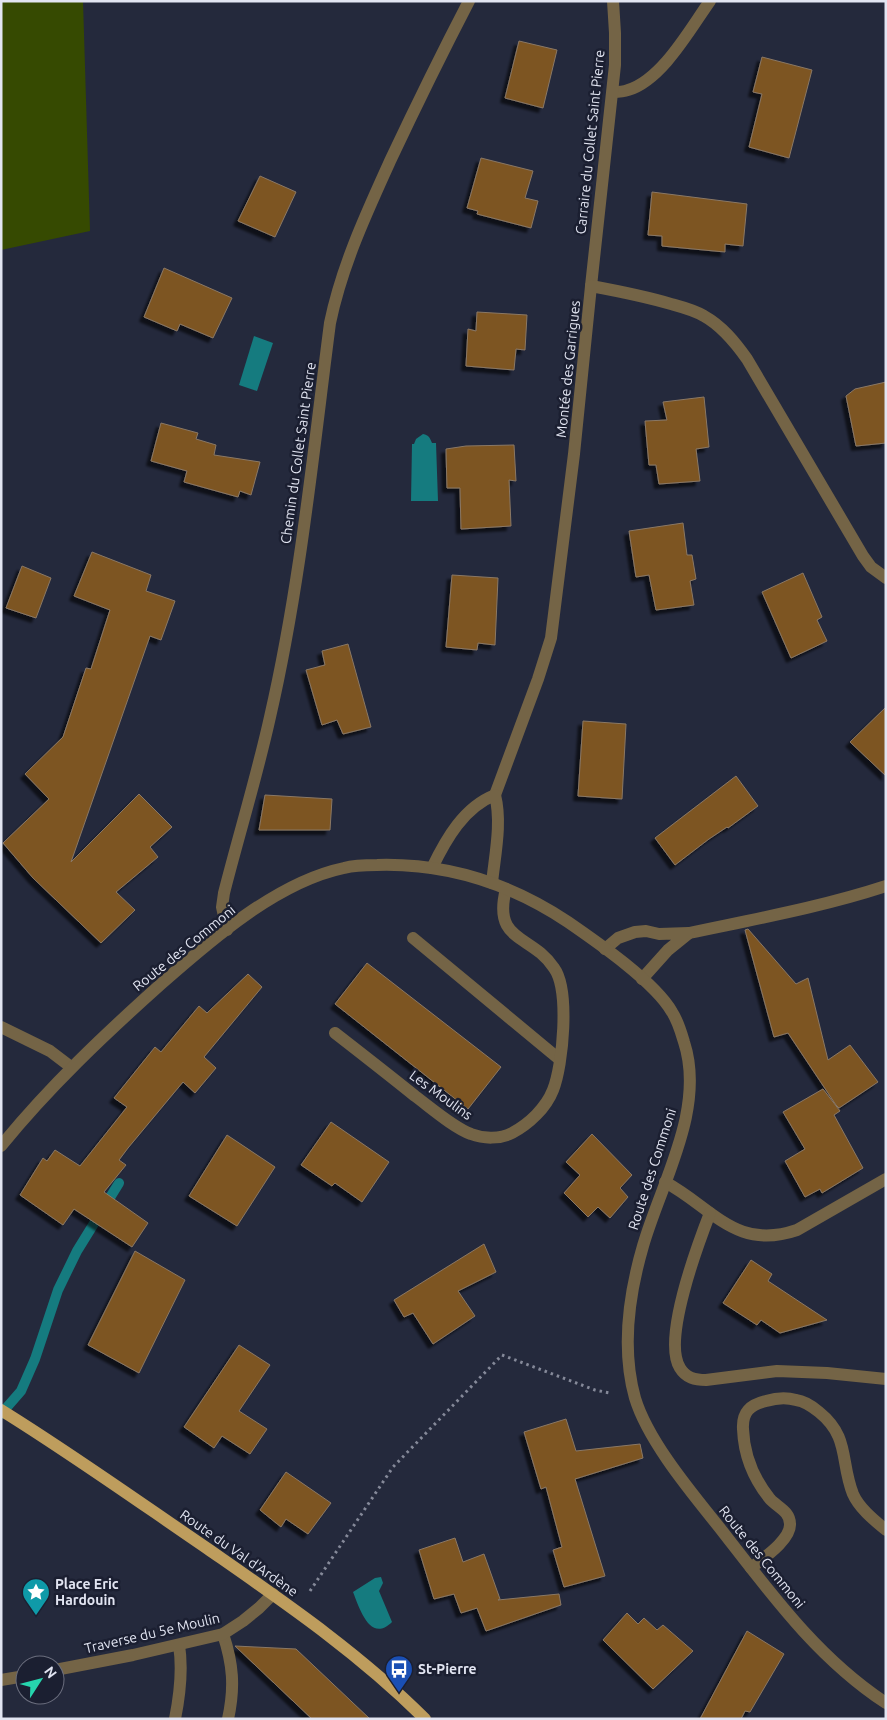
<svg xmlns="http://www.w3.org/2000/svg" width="887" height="1720" font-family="Ubuntu,sans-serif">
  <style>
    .green { fill: #364a01 }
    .water { fill: #157b7f }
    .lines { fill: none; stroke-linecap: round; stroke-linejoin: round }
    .stream { stroke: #157b7f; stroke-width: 10 }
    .building { fill: #7d5421; stroke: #8a7865; filter: url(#shadow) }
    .path { stroke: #858999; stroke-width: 3; stroke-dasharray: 2.5 4; stroke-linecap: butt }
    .service { stroke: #746446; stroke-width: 12 }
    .minor { stroke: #746446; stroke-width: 12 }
    .tertiary { stroke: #746446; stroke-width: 12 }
    .primary { stroke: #be9d5d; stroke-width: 12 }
    .labels { text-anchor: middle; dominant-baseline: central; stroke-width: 5; stroke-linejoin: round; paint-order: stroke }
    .street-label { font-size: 14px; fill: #e2e5f2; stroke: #1b1f31 }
    .poi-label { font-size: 14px; font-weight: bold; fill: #e2e5f2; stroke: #1b1f31; text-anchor: start }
  </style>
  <defs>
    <filter id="shadow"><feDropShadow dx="-4.5" dy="4.5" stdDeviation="1" flood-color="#0009"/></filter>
  </defs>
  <rect width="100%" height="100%" fill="#24293c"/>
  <polygon class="green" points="1,1 83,1 90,231 1,250"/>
  <g class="water">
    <polygon points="254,336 273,343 257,391 239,385"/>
    <path d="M423,434C429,435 430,438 432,443H436L438,501H411L412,444H414L416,439Z"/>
    <path d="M381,1577L383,1583L379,1591L392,1622C370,1644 359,1607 353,1592L375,1578Z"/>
  </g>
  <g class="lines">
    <polyline class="stream" points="1,1414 21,1391 35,1359 58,1290 77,1251 119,1183"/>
  </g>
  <g class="building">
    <polygon points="519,41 557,50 543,108 505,98"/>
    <polygon points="762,57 812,70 789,158 749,147 762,94 753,92"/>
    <polygon points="481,158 533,171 525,198 538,201 531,228 477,214 478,211 467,208"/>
    <polygon points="260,176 296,192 275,237 238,221"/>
    <polygon points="652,192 747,204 743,246 725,244 725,252 662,246 662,236 648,235"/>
    <polygon points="164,268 232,298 213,338 180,324 177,331 144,317"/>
    <polygon points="477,312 527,315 525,350 516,349 514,370 466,366 468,329 476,331"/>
    <polygon points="886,382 886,443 856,446 846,396 855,389"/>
    <polygon points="704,397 709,447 696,449 700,481 659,484 656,465 649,465 645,421 667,420 663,402"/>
    <polygon points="161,423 198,433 196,439 216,445 214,455 260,462 251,495 240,491 238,497 184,482 187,471 151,461"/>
    <polygon points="514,445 516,481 509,480 511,526 461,529 460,488 447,488 446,449 466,446"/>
    <polygon points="683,523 687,555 692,555 696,579 690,581 694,605 656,610 649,575 636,577 629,531"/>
    <polygon points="92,552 151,575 146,591 175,601 161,640 150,636 71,862 139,794 172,827 150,847 158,857 116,892 135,910 101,943 33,878 3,843 49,799 25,774 63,737 86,668 91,669 110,610 74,596"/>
    <polygon points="22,566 51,578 36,618 6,608"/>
    <polygon points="803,573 822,617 817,620 827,641 791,658 762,592"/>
    <polygon points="452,575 498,578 495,645 478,643 477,650 446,647"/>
    <polygon points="348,644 371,727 343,734 337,720 322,725 306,670 325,665 322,651"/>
    <polygon points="886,707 886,776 850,742"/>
    <polygon points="583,721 626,724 622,799 578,796"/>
    <polygon points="736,776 758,806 728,828 727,827 709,839 675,865 655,838"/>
    <polygon points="265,795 332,799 330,830 259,830"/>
    <polygon points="748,929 796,984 808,978 828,1060 850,1045 878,1082 839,1108 836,1105 788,1033 774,1037 745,930"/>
    <polygon points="367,963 501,1067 468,1109 335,1004"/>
    <polygon points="248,974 262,987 204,1057 216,1068 195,1093 183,1082 128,1148 119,1160 126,1165 104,1192 148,1223 132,1247 74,1209 63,1225 20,1195 43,1158 47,1161 55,1150 80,1166 127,1107 114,1098 155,1047 161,1052 199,1006 207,1013"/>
    <polygon points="823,1089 840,1111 834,1115 863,1168 822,1193 820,1189 805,1197 785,1161 805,1149 783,1112"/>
    <polygon points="331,1122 389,1162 362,1202 335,1183 332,1186 301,1165"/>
    <polygon points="592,1134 632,1175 620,1188 628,1197 610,1218 598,1207 588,1217 564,1193 580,1175 566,1162"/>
    <polygon points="227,1135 275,1167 237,1226 189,1196"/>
    <polygon points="484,1244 496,1272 458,1291 475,1316 433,1344 413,1313 404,1317 394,1300"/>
    <polygon points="135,1251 185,1280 139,1373 88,1345"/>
    <polygon points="751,1260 772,1274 768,1281 827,1320 780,1333 761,1320 757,1325 723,1303"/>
    <polygon points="239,1345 270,1365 239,1411 267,1429 250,1454 222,1436 214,1448 184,1427"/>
    <polygon points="566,1419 576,1451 640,1444 643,1458 575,1479 605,1576 564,1587 553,1550 562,1547 546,1487 541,1489 524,1432"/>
    <polygon points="286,1472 331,1503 308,1534 286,1519 281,1527 260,1510"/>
    <polygon points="455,1538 463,1562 484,1554 500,1599 498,1600 559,1594 561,1605 486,1631 477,1608 461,1613 454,1594 434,1599 419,1550"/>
    <polygon points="627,1613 638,1624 644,1618 657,1630 663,1625 693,1651 653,1689 603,1640"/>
    <polygon points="747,1631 784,1654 750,1712 745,1711 741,1719 700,1719"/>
    <polygon points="235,1646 296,1649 370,1719 312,1719"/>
  </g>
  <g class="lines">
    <polyline class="path" points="310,1591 393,1467 502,1355 595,1390 610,1393"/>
    <g class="service">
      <path d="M613,92C618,92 623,92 628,90C662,80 690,29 710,1"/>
      <path d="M689,933C755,919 822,907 886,886"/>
      <polyline points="413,938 559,1059"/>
      <polyline points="605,949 618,938 635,932 646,931 659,934 689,933 668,950 642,979"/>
      <path d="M335,1033C362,1054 389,1075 415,1096C430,1107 454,1128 471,1134C484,1139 500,1139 512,1133C529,1124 546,1108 553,1090C563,1065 570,990 554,968C532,934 492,943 506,889"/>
      <path d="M665,1182C713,1208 736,1251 797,1230L886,1179"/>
      <path d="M710,1213C698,1244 662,1340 680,1368C686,1378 695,1380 706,1380L777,1371L827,1373L886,1379"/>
      <path d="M751,1568C762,1559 791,1540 790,1524C790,1511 777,1507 770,1499C753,1478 744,1456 743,1429C742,1412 750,1405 766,1401C776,1398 786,1397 796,1400C804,1401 813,1407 819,1412C850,1437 840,1461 853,1494C859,1508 874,1520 886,1530"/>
      <path d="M223,1634C233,1664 235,1687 228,1719"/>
      <path d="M175,1719C180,1694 183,1670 179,1645"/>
    </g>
    <g class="minor">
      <polyline points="591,286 615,65 615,33 613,1"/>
      <path d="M495,795L538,679L551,638L574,454L591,286C618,291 644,296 671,304C682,307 694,310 704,316C722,326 735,342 747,359L863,556L871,567L886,578"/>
      <path d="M432,868C446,839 464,807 495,795C502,823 495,854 492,883"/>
      <path d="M227,930L222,907L224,893C239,834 257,776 270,717C300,587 313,454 330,323C342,265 367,212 391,159C416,106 442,53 469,1"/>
      <polyline points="1,1027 50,1051 71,1067"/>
      <polyline points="55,1670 133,1655 223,1634 243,1621 259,1608 273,1594"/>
      <polyline points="1,1680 25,1676"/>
    </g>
    <path class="tertiary" d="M1,1146C49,1087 104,1035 161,984C211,940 277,882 344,868C355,865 366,865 377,865C446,863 511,884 568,922C597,942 655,982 672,1012C678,1021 681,1032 684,1042C706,1109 661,1183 643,1246C629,1294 621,1348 635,1398C648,1441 691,1492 719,1527C769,1591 817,1658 886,1703"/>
    <path class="primary" d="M1,1410C72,1454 139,1502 208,1549C284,1602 359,1653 425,1719"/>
  </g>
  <defs>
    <g id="sight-pin" transform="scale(1.4375)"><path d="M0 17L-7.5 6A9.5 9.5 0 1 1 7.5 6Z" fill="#0f9aa8" stroke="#1b1f31"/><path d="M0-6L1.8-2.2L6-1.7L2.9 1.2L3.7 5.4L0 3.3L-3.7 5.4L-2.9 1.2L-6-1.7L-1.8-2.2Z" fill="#fff"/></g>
    <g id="bus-pin" transform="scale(1.4375)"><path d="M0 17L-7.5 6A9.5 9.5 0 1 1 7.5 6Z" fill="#1a4fb4" stroke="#1b1f31"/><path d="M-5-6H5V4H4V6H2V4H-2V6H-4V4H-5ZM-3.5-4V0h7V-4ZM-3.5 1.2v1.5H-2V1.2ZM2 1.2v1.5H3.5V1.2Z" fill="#fff"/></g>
  </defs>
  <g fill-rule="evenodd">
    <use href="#sight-pin" x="36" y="1592"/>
    <use href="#bus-pin" x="399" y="1669"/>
  </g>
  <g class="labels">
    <g class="street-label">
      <text transform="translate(590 142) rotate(-84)">Carraire du Collet Saint Pierre</text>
      <text transform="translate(568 369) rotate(-84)">Montée des Garrigues</text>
      <text transform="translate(298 453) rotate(-82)">Chemin du Collet Saint Pierre</text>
      <text transform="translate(184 948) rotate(-39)">Route des Commoni</text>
      <text transform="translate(441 1095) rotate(36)">Les Moulins</text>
      <text transform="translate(652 1169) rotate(-72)">Route des Commoni</text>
      <text transform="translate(239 1553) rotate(35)">Route du Val d'Ardène</text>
      <text transform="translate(762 1557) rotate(51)">Route des Commoni</text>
      <text transform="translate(152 1633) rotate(-13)">Traverse du 5e Moulin</text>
    </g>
    <g class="poi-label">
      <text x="55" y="1584">Place Eric<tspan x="55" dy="16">Hardouin</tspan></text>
      <text x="418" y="1669">St-Pierre</text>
    </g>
  </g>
  <rect width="887" height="1720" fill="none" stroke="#e2e5f2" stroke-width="5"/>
  <g transform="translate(40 1680) rotate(54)"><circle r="24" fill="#1b1f31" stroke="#6b6e7e"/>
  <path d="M0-4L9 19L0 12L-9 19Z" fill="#26d5ae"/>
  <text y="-8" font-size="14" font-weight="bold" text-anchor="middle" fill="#e2e5f2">N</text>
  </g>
</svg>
